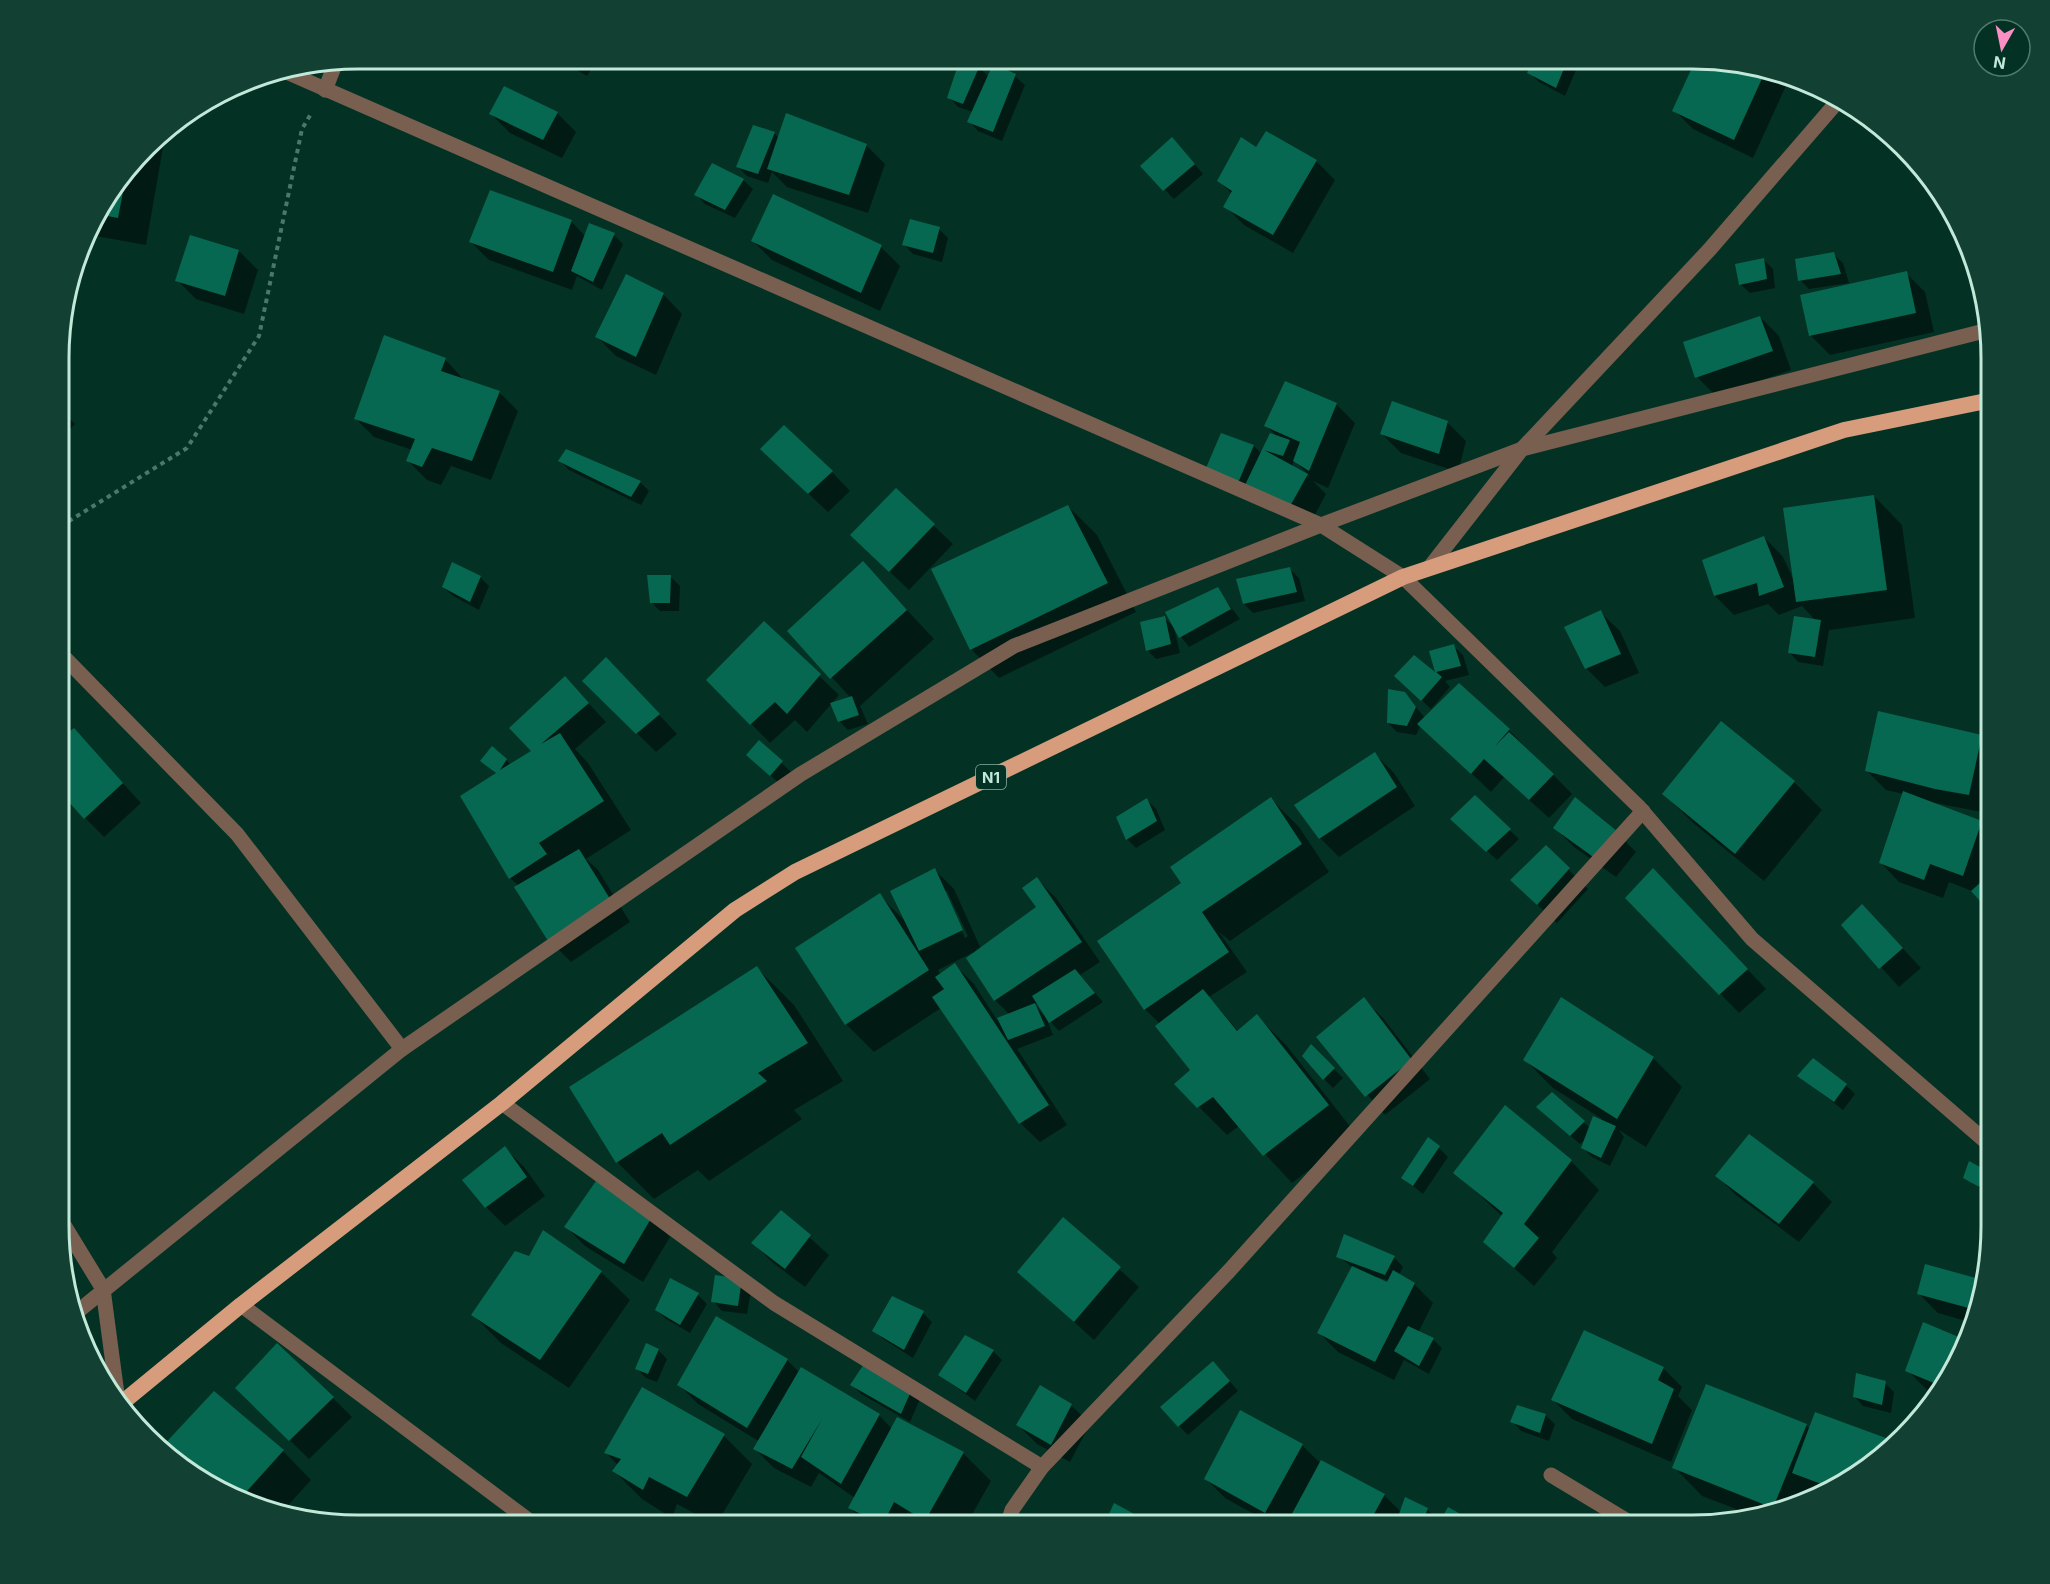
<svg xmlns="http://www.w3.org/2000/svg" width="2050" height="1584" font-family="Inter,sans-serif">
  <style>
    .shadow { fill: #0007; fill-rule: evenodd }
    .building { fill: #076851 }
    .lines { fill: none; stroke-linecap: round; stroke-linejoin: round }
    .path { stroke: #4c786a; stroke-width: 4; stroke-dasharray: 4.5 4.5; stroke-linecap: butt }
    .minor { stroke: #785f50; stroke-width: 15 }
    .trunk { stroke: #d69c7c; stroke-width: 16 }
    .labels { text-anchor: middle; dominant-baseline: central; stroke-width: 5; stroke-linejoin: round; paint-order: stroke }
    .shield { fill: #033225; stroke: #89b1a3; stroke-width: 1.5 }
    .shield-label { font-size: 15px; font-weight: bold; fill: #c2e8d9 }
    .rim { fill: none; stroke: #c2e8d9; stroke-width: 3 }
  </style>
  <rect width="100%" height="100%" fill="#033225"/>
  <g class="shadow">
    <polygon points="558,59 597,59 587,76"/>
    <polygon points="1711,59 1790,77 1753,158 1693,129 1674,110"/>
    <polygon points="1567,60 1576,70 1565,96 1539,82 1529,73"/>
    <polygon points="994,66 1015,76 1025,85 1002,141 978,131 969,121 973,112 958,107 949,97 979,67 989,77"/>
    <polygon points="557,113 576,132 562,158 510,133 491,114"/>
    <polygon points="754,127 775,134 779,138 866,145 885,164 868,213 787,187 772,172 768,183 747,176 738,167"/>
    <polygon points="166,130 146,245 90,235 98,209"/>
    <polygon points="1181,148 1203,174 1174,199 1142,166"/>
    <polygon points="1257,149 1316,161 1335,180 1293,253 1244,225 1225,206 1232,194 1219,181"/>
    <polygon points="713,165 743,180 753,189 735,218 705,204 695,194"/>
    <polygon points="571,221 585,236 614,235 623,244 602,290 577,276 572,290 489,260 470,241"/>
    <polygon points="939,229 948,238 942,262 913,254 904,245"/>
    <polygon points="191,237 239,251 258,270 244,314 196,299 177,280"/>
    <polygon points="753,241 881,247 900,266 880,311 772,260"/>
    <polygon points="1833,254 1843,263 1849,283 1809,289 1800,280"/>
    <polygon points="1763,259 1773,269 1775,288 1750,293 1740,284"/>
    <polygon points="1906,273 1925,292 1934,332 1830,355 1811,336"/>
    <polygon points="663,294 682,314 656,375 616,356 597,337"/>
    <polygon points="1760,317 1779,336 1791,370 1716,396 1697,377"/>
    <polygon points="445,359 464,380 499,392 518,411 491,480 451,466 441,485 427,480 408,461 412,450 374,437 355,418"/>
    <path d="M1336,404L1355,423L1328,488L1313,481L1326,494L1309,526L1217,477L1254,446L1263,455L1279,438L1266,426ZM1294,460L1309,475V476L1292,467Z"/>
    <polygon points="61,411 75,424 61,439"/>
    <polygon points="1447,422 1466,441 1458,472 1401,453 1382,434"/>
    <polygon points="567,451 640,482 649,491 641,505 569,470 560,461"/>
    <polygon points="781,468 832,472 850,491 828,512"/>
    <polygon points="896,490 953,544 909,590 871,554"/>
    <polygon points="1874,496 1902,525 1915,618 1829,630 1823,666 1798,662 1789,652 1816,621 1802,606 1779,615 1768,604 1734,615 1715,596 1764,537 1783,557 1795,583"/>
    <polygon points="1068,506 1097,535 1136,612 999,678 971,649"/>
    <polygon points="863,563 934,639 860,706 868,724 848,730 839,721 851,698 789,631"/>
    <polygon points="1290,569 1299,578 1305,601 1253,613 1244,604"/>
    <polygon points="480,577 489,586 479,610 453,596 443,587"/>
    <polygon points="671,577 680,586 679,611 660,611 651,602"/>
    <polygon points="1217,589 1240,619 1189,647 1174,628 1180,653 1156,659 1147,650 1164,618 1174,627"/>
    <polygon points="1600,612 1620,631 1639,673 1605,687 1586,668"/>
    <polygon points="764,623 839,695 807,732 795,720 770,743 708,680"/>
    <polygon points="1453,646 1463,655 1469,675 1445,681 1450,687 1431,709 1405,685 1438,676 1431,652"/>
    <polygon points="565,678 606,722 575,749 588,763 631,830 586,859 598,870 630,922 571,962 552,943 519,886 510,878 497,774 482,761 506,760 511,765 534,751"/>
    <polygon points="625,678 677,734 656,752 584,681"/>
    <polygon points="1404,693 1425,718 1509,730 1572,794 1549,818 1504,777 1491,792 1421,725 1416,735 1397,732 1388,723"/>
    <polygon points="74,730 141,803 104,837 85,818"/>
    <polygon points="1981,736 1991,747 1991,796 1987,813 1935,803 1935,805 1981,822 1991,832 1991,867 1987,878 1991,875 1991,910 1972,891 1949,882 1943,898 1899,882 1880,862 1904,794 1886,790 1867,771"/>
    <polygon points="759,742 791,772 780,784 748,755"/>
    <polygon points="1375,754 1394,773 1415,806 1339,857 1320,838 1296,805"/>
    <polygon points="1794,782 1822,810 1764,881 1692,822 1664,794"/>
    <polygon points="1475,797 1519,839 1497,860 1462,828"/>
    <polygon points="1271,799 1299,827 1329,872 1230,941 1219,932 1247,972 1209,997 1239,1032 1257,1016 1286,1045 1356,1134 1292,1183 1239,1126 1227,1135 1176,1084 1193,1070 1160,1024 1145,1009 1099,941 1183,883"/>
    <polygon points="1147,800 1156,809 1165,830 1136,848 1127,839"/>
    <polygon points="1555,828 1617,833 1636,852 1616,877 1574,847"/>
    <polygon points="1546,847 1588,889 1557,923 1531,899"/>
    <path d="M935,870L954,889L981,949L1038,908L1037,879L1056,898L1100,962L1080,975L1103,1002L1059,1031L1046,1017L1053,1035L1017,1049L1067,1125L1040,1142L1020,1123L941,1008L874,1052L846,1024L879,895L905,921ZM944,891H947L968,936L965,938ZM972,953L995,1000L1010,1015L997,1020L974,984L955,965L941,975L938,970ZM1038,1003L1044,1015L1035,1005Z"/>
    <polygon points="1672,889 1766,989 1739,1013 1627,898"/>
    <polygon points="1843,925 1881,925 1921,968 1899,987"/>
    <polygon points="757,968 794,1005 843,1081 794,1110 802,1119 709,1181 698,1170 654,1199 617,1162 571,1088"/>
    <polygon points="1364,999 1383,1018 1430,1079 1385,1115 1318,1037"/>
    <polygon points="1320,1055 1343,1078 1333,1088 1324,1079"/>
    <polygon points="1653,1058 1682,1087 1646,1147 1619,1130 1624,1137 1610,1166 1592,1157 1583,1148 1587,1138 1580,1144 1547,1116 1552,1094 1590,1128 1602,1119 1553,1088 1525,1060"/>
    <polygon points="1799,1076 1846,1085 1855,1094 1843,1110"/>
    <polygon points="1505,1108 1571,1161 1599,1190 1552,1252 1557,1258 1534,1286 1485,1242 1502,1216 1455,1172"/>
    <polygon points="505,1148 524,1167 545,1196 505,1226 486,1207"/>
    <polygon points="1439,1148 1448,1157 1423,1194 1403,1178"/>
    <polygon points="1988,1173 1991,1176 1989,1195 1965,1178"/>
    <polygon points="1717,1176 1813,1183 1832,1202 1799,1242 1736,1195"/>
    <polygon points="781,1212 829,1255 805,1287 772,1262 753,1243"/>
    <polygon points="651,1218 670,1237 643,1282 585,1246 566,1227"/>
    <polygon points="1063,1219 1139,1287 1094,1340 1019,1272"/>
    <path d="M1338,1256L1394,1257L1403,1267L1399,1275L1414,1284L1433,1303L1418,1333L1433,1339L1442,1348L1429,1374L1404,1360L1394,1380L1338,1352L1319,1333L1353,1268ZM1377,1277L1390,1281L1388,1284L1376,1279Z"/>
    <polygon points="529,1258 601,1272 630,1300 569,1388 501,1343 473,1315"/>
    <polygon points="717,1277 751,1290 747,1314 722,1311 713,1301"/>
    <polygon points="671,1280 698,1295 707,1304 690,1333 666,1319 656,1310"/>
    <polygon points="1982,1282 1973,1323 1938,1313 1919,1294"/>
    <polygon points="923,1313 932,1322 913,1358 883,1339 874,1330"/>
    <polygon points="717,1318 787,1360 800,1373 879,1415 892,1429 963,1453 991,1481 966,1525 867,1525 850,1508 855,1498 819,1473 811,1487 774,1468 755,1449 760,1442 698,1404 679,1385"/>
    <polygon points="1924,1324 1967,1343 1936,1394 1926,1389 1907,1370"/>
    <polygon points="658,1350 667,1359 657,1382 646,1378 637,1369"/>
    <polygon points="993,1351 1002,1360 975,1401 940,1375"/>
    <polygon points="1663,1368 1682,1387 1678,1396 1692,1410 1671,1462 1572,1419 1553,1400"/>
    <polygon points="1222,1372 1238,1391 1188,1435 1179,1426"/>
    <polygon points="1885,1383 1894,1392 1891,1413 1863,1406 1854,1396"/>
    <polygon points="852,1385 911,1390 920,1399 910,1422 861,1394"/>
    <polygon points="237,1388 333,1398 352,1417 309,1459"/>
    <polygon points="643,1389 724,1436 752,1464 716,1525 677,1504 672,1518 642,1499 614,1471 618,1465 606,1453"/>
    <polygon points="1071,1405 1090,1424 1070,1462 1037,1444 1018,1425"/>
    <polygon points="1816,1414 1893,1442 1824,1495 1818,1494 1817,1497 1757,1517 1702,1496 1674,1467 1806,1425 1810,1429"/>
    <polygon points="1545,1415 1555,1424 1549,1441 1521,1431 1512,1421"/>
    <polygon points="1302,1445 1321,1464 1384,1495 1402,1513 1427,1509 1436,1519 1434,1525 1409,1525 1401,1518 1397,1525 1291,1525 1288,1523 1274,1525 1225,1498 1206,1479"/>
    <polygon points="160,1451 283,1451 311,1480 282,1512 244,1503"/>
  </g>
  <g class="building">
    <polygon points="960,59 980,65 963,104 947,98"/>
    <polygon points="1533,59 1568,59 1556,88 1527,73"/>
    <polygon points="1696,59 1711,59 1765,72 1734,140 1672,111"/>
    <polygon points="993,64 1016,74 993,132 967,122"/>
    <polygon points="504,86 558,112 543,140 489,114"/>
    <polygon points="786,113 867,144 849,195 767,169"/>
    <polygon points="753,125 775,132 758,174 736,167"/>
    <polygon points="1266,131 1317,160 1273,235 1223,207 1232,191 1217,181 1241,137 1256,147"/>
    <polygon points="1172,137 1195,164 1163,191 1140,166"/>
    <polygon points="712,163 744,179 725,210 694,195"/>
    <polygon points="126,176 118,218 97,214 98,209"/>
    <polygon points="490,190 572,220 553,272 469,242"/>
    <polygon points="773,194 882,245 861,293 751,241"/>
    <polygon points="910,219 940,227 933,253 902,245"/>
    <polygon points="589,223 615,233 593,282 571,271"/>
    <polygon points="190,235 239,250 225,296 175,281"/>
    <polygon points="1834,252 1841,274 1798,281 1795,259"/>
    <polygon points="1764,258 1767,279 1739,285 1735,264"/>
    <polygon points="1907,271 1916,313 1809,336 1800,295"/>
    <polygon points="626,274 664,293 636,357 595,337"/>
    <polygon points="1760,316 1773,351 1695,378 1683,342"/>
    <polygon points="384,335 446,358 441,371 500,391 472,461 432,448 422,467 406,461 415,439 354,419"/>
    <polygon points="1285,381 1337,403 1309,471 1293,461 1300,442 1264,426"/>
    <polygon points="1392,401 1448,421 1439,454 1380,434"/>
    <polygon points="784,425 833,471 808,494 760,449"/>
    <polygon points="1221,433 1254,445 1238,483 1206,468"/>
    <polygon points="1270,433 1290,440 1283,456 1264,450 1308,474 1289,508 1245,485"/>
    <polygon points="566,449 641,481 631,497 558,461"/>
    <polygon points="896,488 935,524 889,572 850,535"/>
    <polygon points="1874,495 1887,590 1796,602 1783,508"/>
    <polygon points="1068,505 1108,583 970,650 931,569"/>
    <polygon points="1764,536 1784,587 1759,596 1757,583 1714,596 1702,560"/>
    <polygon points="863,561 907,610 830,679 787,631"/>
    <polygon points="452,562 481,576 470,602 442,587"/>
    <polygon points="1290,567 1297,592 1243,604 1236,579"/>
    <polygon points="647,575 671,575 670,603 650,603"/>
    <polygon points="1218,587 1231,609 1179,638 1165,612"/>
    <polygon points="1601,610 1621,654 1585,669 1564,627"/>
    <polygon points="1165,616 1171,644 1146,651 1140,622"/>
    <polygon points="1794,616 1821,620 1815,657 1788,653"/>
    <polygon points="764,621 821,674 787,714 775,702 750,725 706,680"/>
    <polygon points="1454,644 1461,666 1436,672 1442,677 1421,701 1394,676 1414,655 1435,672 1429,651"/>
    <polygon points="606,657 660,714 636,734 582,681"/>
    <polygon points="565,676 589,703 541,744 560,733 604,801 539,843 547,854 509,879 460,796 496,773 480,761 492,746 507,759 500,770 531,751 509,728"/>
    <polygon points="1459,683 1510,729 1495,746 1509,732 1554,774 1529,800 1484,759 1471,774 1417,724"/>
    <polygon points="1388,689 1405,692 1416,707 1407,726 1387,723"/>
    <polygon points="852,696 859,715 838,722 830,703"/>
    <polygon points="1878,711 1982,735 1969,795 1935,789 1865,771"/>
    <polygon points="1721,721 1795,781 1735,854 1662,794"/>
    <polygon points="74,728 123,783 84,819 60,792 60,739"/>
    <polygon points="759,740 783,761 770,776 746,755"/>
    <polygon points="1375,752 1397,787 1319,839 1294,805"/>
    <polygon points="1903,791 1982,821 1963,876 1930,864 1924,880 1879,863"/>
    <polygon points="1475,795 1511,829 1486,852 1450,819"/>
    <polygon points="1271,797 1302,844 1202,912 1229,952 1144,1010 1097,941 1181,883 1170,867"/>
    <polygon points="1575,797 1618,832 1596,859 1553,828"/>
    <polygon points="1147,798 1157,821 1126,840 1116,817"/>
    <polygon points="1546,845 1570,868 1537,905 1510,880"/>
    <polygon points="579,849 612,902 550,944 514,887"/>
    <polygon points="935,868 963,930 919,951 890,891"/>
    <polygon points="1653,868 1748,969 1719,995 1625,898"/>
    <polygon points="1991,873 1991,913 1971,891"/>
    <polygon points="1037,877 1082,942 994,1001 966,958 1036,907 1022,888"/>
    <polygon points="880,893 929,970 845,1025 795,948"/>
    <polygon points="1862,904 1903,948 1879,969 1841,925"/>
    <polygon points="955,963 1049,1105 1019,1124 932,997 944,989 935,977"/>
    <polygon points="757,966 808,1043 758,1073 767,1081 670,1145 662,1133 616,1163 569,1087"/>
    <polygon points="1075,969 1095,993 1049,1023 1032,996"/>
    <polygon points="1203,989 1237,1031 1257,1014 1329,1105 1263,1156 1213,1097 1197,1108 1174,1084 1190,1070 1155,1026"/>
    <polygon points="1364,997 1412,1060 1365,1097 1316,1037"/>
    <polygon points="1561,997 1654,1057 1617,1119 1523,1060"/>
    <polygon points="1035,1003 1045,1026 1008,1040 997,1018"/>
    <polygon points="1311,1044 1335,1068 1323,1080 1302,1056"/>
    <polygon points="1813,1058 1847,1084 1834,1102 1797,1076"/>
    <polygon points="1552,1092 1585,1121 1570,1136 1536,1107"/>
    <polygon points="1505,1105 1572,1160 1524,1224 1539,1238 1514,1268 1483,1242 1503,1213 1453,1173"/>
    <polygon points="1593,1116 1616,1126 1601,1158 1581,1148"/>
    <polygon points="1749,1134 1814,1182 1779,1224 1715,1176"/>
    <polygon points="1428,1137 1440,1146 1413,1186 1401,1178"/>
    <polygon points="505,1146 527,1177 485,1208 462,1180"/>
    <polygon points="1969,1161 1989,1172 1979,1187 1963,1178"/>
    <polygon points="596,1181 652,1217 624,1264 564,1227"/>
    <polygon points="781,1210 811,1235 785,1269 751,1243"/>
    <polygon points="1063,1217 1121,1267 1074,1322 1017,1272"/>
    <polygon points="543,1230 602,1271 540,1360 471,1315 515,1251 529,1256"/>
    <polygon points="1344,1234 1395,1256 1385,1275 1336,1257"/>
    <polygon points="1925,1264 1983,1280 1976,1310 1917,1294"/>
    <polygon points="1352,1266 1387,1282 1393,1270 1415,1283 1375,1362 1317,1333"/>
    <polygon points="715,1275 742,1279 738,1306 711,1302"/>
    <polygon points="670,1278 699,1293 680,1325 655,1310"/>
    <polygon points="892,1296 924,1311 904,1350 872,1331"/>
    <polygon points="716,1316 788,1359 747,1428 677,1385"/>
    <polygon points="1923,1322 1968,1341 1941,1386 1905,1371"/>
    <polygon points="1408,1326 1434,1338 1419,1366 1394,1351"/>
    <polygon points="1584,1330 1664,1367 1658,1380 1674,1389 1652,1444 1551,1400"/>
    <polygon points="965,1335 994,1350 966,1393 938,1375"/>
    <polygon points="277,1343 334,1397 289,1441 235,1388"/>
    <polygon points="646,1343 659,1349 648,1374 635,1369"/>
    <polygon points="1213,1361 1230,1381 1178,1427 1160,1407"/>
    <polygon points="864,1364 912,1389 901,1414 850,1385"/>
    <polygon points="801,1367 880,1414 841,1484 801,1457 822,1419 792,1469 753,1449"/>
    <polygon points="1856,1373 1886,1381 1882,1405 1853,1397"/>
    <polygon points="1706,1384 1807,1424 1773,1508 1672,1468"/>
    <polygon points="1040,1385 1072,1404 1051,1445 1016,1425"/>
    <polygon points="642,1387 725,1434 687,1497 649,1477 643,1490 612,1471 621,1459 604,1453"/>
    <polygon points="214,1391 284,1450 239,1500 159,1450"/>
    <polygon points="1517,1405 1546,1414 1540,1433 1510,1422"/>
    <polygon points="1240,1410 1303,1444 1265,1513 1204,1479"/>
    <polygon points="1815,1412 1894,1441 1832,1488 1792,1473"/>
    <polygon points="897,1417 964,1452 925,1521 894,1502 883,1524 848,1508"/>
    <polygon points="1321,1460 1385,1494 1368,1525 1287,1523"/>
    <polygon points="1405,1497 1428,1508 1422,1525 1398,1517"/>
    <polygon points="1114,1503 1149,1522 1148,1525 1104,1525"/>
    <polygon points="1448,1507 1480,1525 1438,1525"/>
  </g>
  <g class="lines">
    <polyline class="path" points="61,526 187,448 259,336 302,129 312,112"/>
    <g class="minor">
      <polyline points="284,71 1321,525 1403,577 1638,806 1752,939 1991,1146"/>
      <polyline points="325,90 336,62"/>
      <polyline points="1429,568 1522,449 1710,249 1838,101"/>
      <polyline points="60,653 237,834 402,1049"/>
      <polyline points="502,1103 774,1303 1042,1467"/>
      <polyline points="59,1217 103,1289 117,1394"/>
      <polyline points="241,1305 535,1525"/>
      <polyline points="77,1312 402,1049 801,774 1014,646 1321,525 1522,449 1988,330"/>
      <polyline points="1551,1475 1634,1525"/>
      <polyline points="1007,1525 1012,1510 1042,1467 1229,1271 1643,811"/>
    </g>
    <polyline class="trunk" points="123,1402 241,1305 502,1103 735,910 795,872 1403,577 1844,430 1991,400"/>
  </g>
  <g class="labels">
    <rect class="shield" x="976" y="765" width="30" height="24" rx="4.5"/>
    <g class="shield-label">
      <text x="991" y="777">N1</text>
    </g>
  </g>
  <path d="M0 0H2050V1584H0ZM358 69H1692A289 289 0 0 1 1981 358V1226A289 289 0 0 1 1692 1515H358A289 289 0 0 1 69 1226V358A289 289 0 0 1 358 69Z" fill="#124133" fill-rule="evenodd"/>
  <path class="rim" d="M358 69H1692A289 289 0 0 1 1981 358V1226A289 289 0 0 1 1692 1515H358A289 289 0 0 1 69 1226V358A289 289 0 0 1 358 69Z"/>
  <g transform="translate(2002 48) rotate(189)"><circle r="28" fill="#033225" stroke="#4f7b6d" stroke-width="1.5"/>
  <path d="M0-4.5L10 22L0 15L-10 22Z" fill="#fb8fc4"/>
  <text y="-9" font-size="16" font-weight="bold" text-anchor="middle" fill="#c2e8d9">N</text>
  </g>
</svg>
